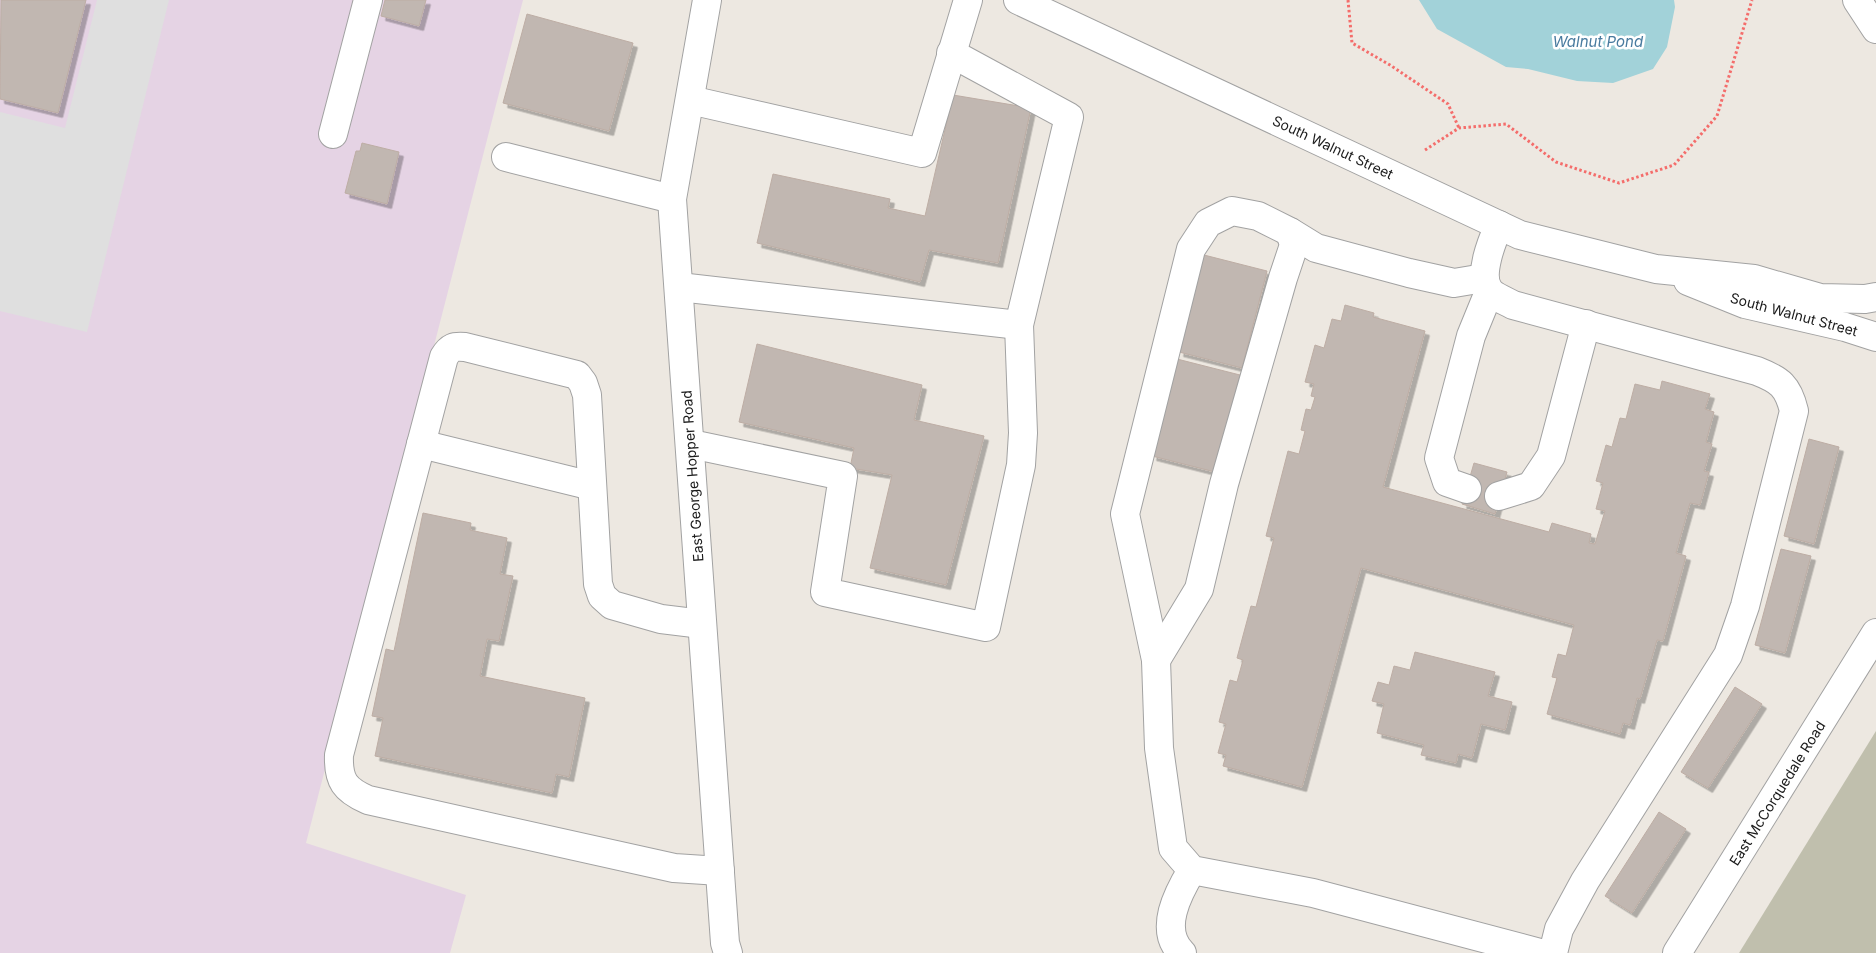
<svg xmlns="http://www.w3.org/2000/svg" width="1876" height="953" font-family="Inter,sans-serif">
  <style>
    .industrial { fill: #e5d3e4 }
    .construction { fill: #c0bfad }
    .parking { fill: #dfdfdf }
    .water { fill: #a2d2d9 }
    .building { fill: #c1b7b1; stroke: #bdada4; filter: url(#shadow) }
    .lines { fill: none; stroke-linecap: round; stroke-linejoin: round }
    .minor-casing { stroke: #a2a2a2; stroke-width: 30 }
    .path { stroke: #f46d6b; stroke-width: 3; stroke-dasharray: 2.5 2.5; stroke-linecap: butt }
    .minor { stroke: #fff; stroke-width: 28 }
    .labels { text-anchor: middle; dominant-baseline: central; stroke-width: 5; stroke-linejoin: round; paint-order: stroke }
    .street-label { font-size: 14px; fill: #1b1b1b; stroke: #fff }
    .water-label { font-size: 15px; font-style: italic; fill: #497b9f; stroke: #fff }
  </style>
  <defs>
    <filter id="shadow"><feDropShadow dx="4.5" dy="4.5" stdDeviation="0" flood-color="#0004"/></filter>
  </defs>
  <rect width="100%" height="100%" fill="#ede8e1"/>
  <polygon class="industrial" points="0,0 523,0 306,843 466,895 450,953 0,953"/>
  <polygon class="construction" points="1876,731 1876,953 1739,953"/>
  <polygon class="parking" points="97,0 169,0 87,332 0,311 0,112 65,128"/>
  <polygon class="water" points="1419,0 1674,0 1675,7 1667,47 1653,69 1613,83 1577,81 1528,69 1506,67 1437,29"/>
  <g class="building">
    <polygon points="1,0 86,0 58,113 0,99"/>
    <polygon points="385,0 426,0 419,26 381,16"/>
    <polygon points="527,14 633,43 609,131 503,103"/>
    <polygon points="953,95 1031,108 998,263 929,250 920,282 757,243 773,174 890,199 888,208 925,216"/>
    <polygon points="362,143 399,152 387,204 345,193 356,151 360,151"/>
    <polygon points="1204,255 1267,271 1242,368 1179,352"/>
    <polygon points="1345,305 1374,313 1373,317 1425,331 1383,487 1549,532 1552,523 1591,534 1589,543 1595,544 1605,511 1596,509 1603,483 1596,481 1606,445 1612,447 1620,418 1626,419 1635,384 1660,390 1662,381 1710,394 1705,409 1714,412 1706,442 1712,444 1704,471 1709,472 1700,505 1690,503 1676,553 1686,556 1663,641 1657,640 1640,699 1637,698 1630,725 1623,723 1620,734 1547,714 1557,678 1552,677 1558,654 1566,656 1574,625 1361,568 1302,787 1223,766 1226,755 1218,753 1226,724 1219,722 1230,680 1237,682 1243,660 1237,658 1251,606 1256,607 1274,538 1266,536 1288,451 1299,454 1305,431 1301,430 1306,409 1311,410 1315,397 1311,396 1314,384 1305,382 1315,345 1324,348 1332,319 1341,321"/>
    <polygon points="757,344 922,385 914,420 984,436 946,585 870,568 892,475 850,468 854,448 739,422"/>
    <polygon points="1177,359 1240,375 1215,472 1152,456"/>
    <polygon points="1809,439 1839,447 1814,544 1784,536"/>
    <polygon points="1474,463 1507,472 1495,514 1462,504"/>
    <polygon points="423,513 471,523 470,530 507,538 500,574 513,576 499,641 487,639 480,676 585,698 569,777 556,774 552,793 375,756 383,718 372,716 386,649 394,651"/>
    <polygon points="1781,549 1811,556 1785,653 1755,645"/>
    <polygon points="1415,652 1495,672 1488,696 1512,702 1505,730 1481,724 1472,758 1458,754 1456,763 1421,755 1424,745 1377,733 1384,704 1372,701 1378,682 1389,685 1394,666 1410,670"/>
    <polygon points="1735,687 1762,704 1708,788 1681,772"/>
    <polygon points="1659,812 1686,829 1632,913 1605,896"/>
  </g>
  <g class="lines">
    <g class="minor-casing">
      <g id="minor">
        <polyline points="707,0 672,199 725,943 728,953"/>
        <polyline points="1018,0 1520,235 1656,269 1754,279 1820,298 1865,299 1876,297"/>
        <polyline points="1857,0 1876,29"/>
        <polyline points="690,100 922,153 968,0"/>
        <polyline points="333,134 368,0"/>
        <polyline points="506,157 672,199"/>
        <path d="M1499,225C1492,241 1478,275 1489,290C1493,296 1506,301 1513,305L1757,371C1780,380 1788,386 1794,411L1745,606L1728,655L1585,881L1559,929L1553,953"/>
        <polyline points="1484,278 1454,283 1409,273 1316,248 1290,232 1258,216 1232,211 1208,223 1191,249 1125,514 1156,660 1159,748 1173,848 1192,870 1313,893 1540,953"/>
        <polyline points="1688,281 1745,304 1845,327 1876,337"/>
        <polyline points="679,287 1019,325 1069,117 951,53"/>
        <polyline points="421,444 592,486"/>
        <polyline points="691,444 843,476 825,592 986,627 1021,465 1023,433 1019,325"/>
        <polyline points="1467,489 1447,482 1439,458 1471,336 1489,292"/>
        <polyline points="1499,496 1531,486 1551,456 1586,324"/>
        <path d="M702,624L661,619L612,605L602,596L598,584L587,395L583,383L577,375L465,347C454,346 450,347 444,357L339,755C338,781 345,790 368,800L674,868L720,871"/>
        <polyline points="1156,660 1199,589 1224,484 1283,278 1294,245 1290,232"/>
        <path d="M1182,953C1158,930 1178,893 1192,870"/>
        <polyline points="1677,953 1876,633"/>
      </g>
    </g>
    <g class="path">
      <polyline points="1348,0 1352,43 1390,65 1448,104 1459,128"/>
      <polyline points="1425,150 1459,128 1506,124 1556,162 1619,183 1674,165 1717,116 1752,0"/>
    </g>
    <use href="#minor" class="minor"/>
  </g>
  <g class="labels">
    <g class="street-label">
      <text transform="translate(1333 147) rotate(25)">South Walnut Street</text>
      <text transform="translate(1794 314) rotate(15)">South Walnut Street</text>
      <text transform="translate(692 476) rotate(-94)">East George Hopper Road</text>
      <text transform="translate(1777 793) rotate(-58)">East McCorquedale Road</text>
    </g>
    <g class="water-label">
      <text x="1598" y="41">Walnut Pond</text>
    </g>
  </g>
</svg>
